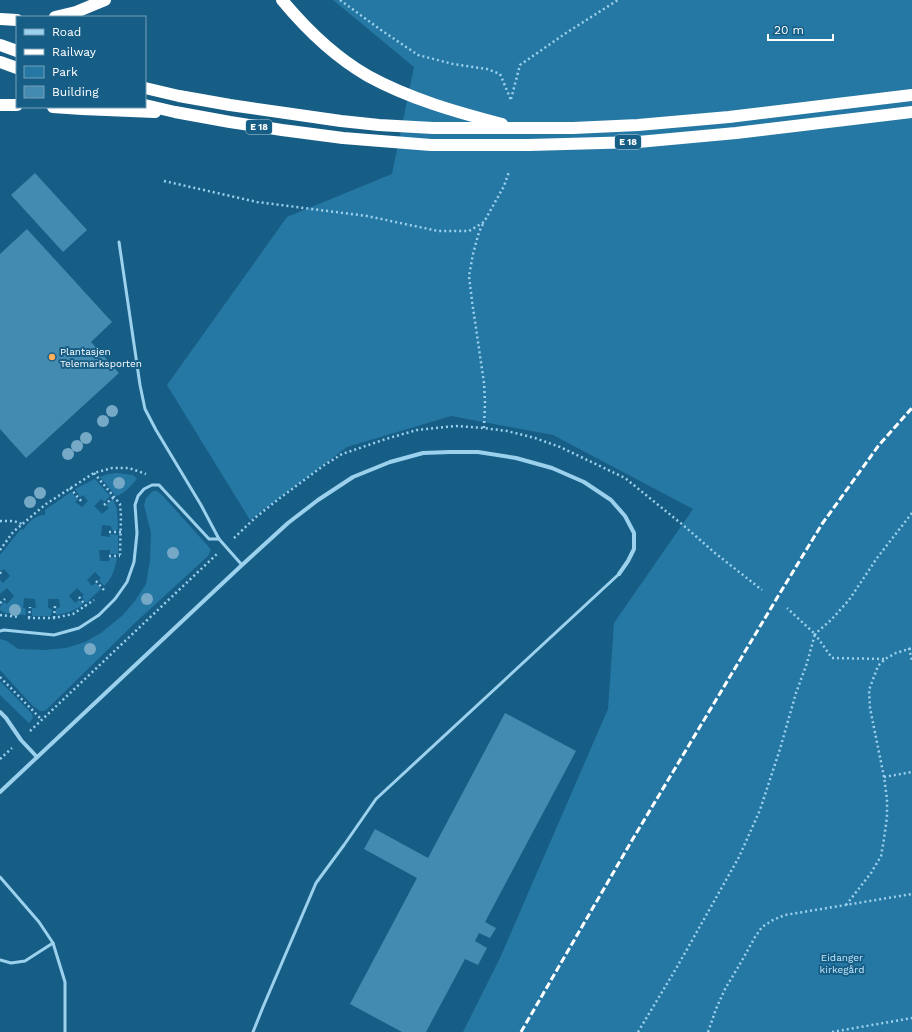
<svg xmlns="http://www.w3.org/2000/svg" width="912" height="1032" font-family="'Work Sans',sans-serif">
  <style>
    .green { fill: #2678a4 }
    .building { fill: #448bb2 }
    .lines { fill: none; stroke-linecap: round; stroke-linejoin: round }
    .path { stroke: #9cd1ed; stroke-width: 2.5; stroke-dasharray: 2 3; stroke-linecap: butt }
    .lane { stroke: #9cd1ed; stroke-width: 3 }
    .street { stroke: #9cd1ed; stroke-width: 4 }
    .highway { stroke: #fff; stroke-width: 12 }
    .rail { stroke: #fff; stroke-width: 3; stroke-dasharray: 7 3; stroke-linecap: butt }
    .tree { fill: #75a9c6 }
    .poi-dot { fill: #ffae59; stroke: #175e86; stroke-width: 1.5 }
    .labels { text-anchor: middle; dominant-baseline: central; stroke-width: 4; stroke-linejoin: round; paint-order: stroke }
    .shield { fill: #175e86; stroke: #b9cfdb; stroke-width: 1 }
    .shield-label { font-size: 9px; font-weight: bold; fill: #fff }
    .poi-label { font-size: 10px; fill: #fff; stroke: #175e86; text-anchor: start }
    .park-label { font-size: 10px; fill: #c2e6fa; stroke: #175e86 }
  </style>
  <rect width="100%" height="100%" fill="#175e86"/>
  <g class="green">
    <polygon points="333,0 912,0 912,1032 463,1032 500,958 608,709 614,623 693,509 553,435 451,416 347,447 250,520 167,385 287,217 392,174 414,67"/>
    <path d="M117,473L133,475L137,479C131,485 125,494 116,496L100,477L108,474Z"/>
    <path d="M95,479L110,496L104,502L101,499L94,506L102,514L109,508L106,505L113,499L117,509L118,529L115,531L112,530L111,526L102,525L101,536L110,537V534L118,535V554H110V550H99L100,561H109L110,557L117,558C115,569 112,579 104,586L99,580L101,578L95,572L87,580L92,586L96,583L101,589L86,603L82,597L84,595L77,588L69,596L75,603L79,600L83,604C75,611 67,613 56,615V609L60,607L59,599H48V608L52,609L51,616H32V608H36L35,599L24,598L23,608H25L26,615L5,613L0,610V607L4,602L7,604L14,596L7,588L0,594V580L3,583L10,576L4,569L1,571L0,570V555L21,529L23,530C29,522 35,515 45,515V510L71,492L78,499L75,502L82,507L88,501L83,495L80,497L75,489Z"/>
    <polygon points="153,491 157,491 161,494 208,546 211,550 208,556 136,622 46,710 43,711 40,711 33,706 0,670 0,639 7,641 18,649 45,650 66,648 85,642 101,633 123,615 135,601 146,584 150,561 151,533 144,505 146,498"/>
    <polygon points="0,681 32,714 33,718 29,723 0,695"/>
  </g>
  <g class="building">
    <polygon points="35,173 87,230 63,252 11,195"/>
    <polygon points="27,229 112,322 91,342 119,373 26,458 0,429 0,254"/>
    <polygon points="505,713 576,751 485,922 496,928 490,938 479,933 475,941 487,948 478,965 465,959 426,1032 402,1032 350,1004 417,878 364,849 375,829 428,858"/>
  </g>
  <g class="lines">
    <g class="path">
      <polyline points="340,0 381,30 418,55 453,64 487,69 500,74 511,100"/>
      <polyline points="511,99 520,65 566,33 618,0"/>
      <polyline points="164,181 257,202 367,216 438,231 469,231 484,222 504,186 509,172"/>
      <polyline points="484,428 485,402 484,383 472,301 469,276 473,254 479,232 484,222"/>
      <polyline points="94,473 120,504 121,516 120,555"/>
      <polyline points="70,488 82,502"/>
      <polyline points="104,505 114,497"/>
      <polyline points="0,521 14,521 22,524"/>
      <polyline points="109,532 121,532"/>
      <polyline points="234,538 256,517 280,498 323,466 342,454 389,438 417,430 456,426 484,428 507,431 535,438 560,447 625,478 683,525 715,553 762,590"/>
      <polyline points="0,550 13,532 46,504 94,473 112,468 129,468 146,474"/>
      <polyline points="109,556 120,556"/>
      <polyline points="0,572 1,574"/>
      <polyline points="96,581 104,590"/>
      <polyline points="79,597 86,606"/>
      <polyline points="0,603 5,599"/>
      <polyline points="0,615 19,617"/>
      <polyline points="28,618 54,618 73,614 94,600"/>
      <polyline points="29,618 30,607"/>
      <polyline points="54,618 55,606"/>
      <polyline points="909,648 912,661"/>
      <polyline points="884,659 832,658 815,634 831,620 849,600 877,558 912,513"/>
      <polyline points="0,677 42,720"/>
      <polyline points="30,731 217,554"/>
      <polyline points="0,759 12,748"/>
      <polyline points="884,777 912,772"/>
      <polyline points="846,905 871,873 881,856 884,839 887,817 887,799 884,777 870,708 869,690 878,666 885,659 896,653 912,648"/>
      <polyline points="638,1032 677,967 739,857 760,810 780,749 796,693 807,663 815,634 787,608"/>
      <polyline points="708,1032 716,1009 725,989 740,964 755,937 762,927 773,920 785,915 912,894"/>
      <polyline points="832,1032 912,1018"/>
    </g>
    <g class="lane">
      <polyline points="119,242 140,385 145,409 156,430 201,505 219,539 242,565"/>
      <polyline points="0,631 4,630 54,635 79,628 99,615 115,599 127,582 134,562 137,533 135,505 138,496 144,489 152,485 159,485 209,539 219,539"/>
      <polyline points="0,877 39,922 53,943 65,982 65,1032"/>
      <polyline points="0,960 11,963 25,961 53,943"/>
      <polyline points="253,1032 263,1007 316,883 344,845 376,799 619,574"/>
    </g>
    <g class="street">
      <polyline points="0,712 6,718 21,740 37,757"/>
      <polyline points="0,792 242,565 288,523 318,500 353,477 390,462 423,453 450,452 478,452 516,458 552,468 584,482 611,500 625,516 634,533 634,549 628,561 619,574"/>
    </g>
    <g class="highway">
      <path d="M282,0C306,29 335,57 368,76C410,99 456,112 502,124"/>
      <polyline points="55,17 76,12 105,0"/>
      <polyline points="0,19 17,20"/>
      <polyline points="0,45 17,51"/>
      <polyline points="0,62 17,68"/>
      <polyline points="145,88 179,96 230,105 341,121 379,125 433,128 573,128 638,125 729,117 912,95"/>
      <polyline points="0,105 17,105"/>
      <polyline points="145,105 175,112 230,122 282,130 343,138 431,145 529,145 638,142 736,133 912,112"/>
      <polyline points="53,107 82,109 155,112"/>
    </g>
    <polyline class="rail" points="521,1032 631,842 780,593 822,524 879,445 912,408"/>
  </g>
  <g class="tree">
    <circle cx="112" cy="411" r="6"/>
    <circle cx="103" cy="421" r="6"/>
    <circle cx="86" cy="438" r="6"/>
    <circle cx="77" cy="446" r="6"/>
    <circle cx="68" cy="454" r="6"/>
    <circle cx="119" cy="483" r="6"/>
    <circle cx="40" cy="493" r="6"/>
    <circle cx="30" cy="502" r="6"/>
    <circle cx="173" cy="553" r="6"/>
    <circle cx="147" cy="599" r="6"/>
    <circle cx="15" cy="610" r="6"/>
    <circle cx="90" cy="649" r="6"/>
  </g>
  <circle class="poi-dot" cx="52" cy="357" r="4"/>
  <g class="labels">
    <g class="shield">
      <rect x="246" y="120" width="26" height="14" rx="3"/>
      <rect x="615" y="135" width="26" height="14" rx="3"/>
    </g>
    <g class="shield-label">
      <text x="259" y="127">E 18</text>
      <text x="628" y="142">E 18</text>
    </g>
    <g class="poi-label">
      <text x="60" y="351">Plantasjen<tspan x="60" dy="12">Telemarksporten</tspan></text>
    </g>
    <g class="park-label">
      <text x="842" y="957">Eidanger<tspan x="842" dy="12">kirkegård</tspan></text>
    </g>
  </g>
  <rect x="16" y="16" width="130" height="92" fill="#175e86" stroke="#749eb6"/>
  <rect x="24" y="29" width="20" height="6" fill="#9cd1ed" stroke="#749eb6"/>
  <text x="52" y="36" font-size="12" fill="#ffffff">Road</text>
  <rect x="24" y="49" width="20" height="6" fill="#ffffff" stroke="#749eb6"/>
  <text x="52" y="56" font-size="12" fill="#ffffff">Railway</text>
  <rect x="24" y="66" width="20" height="12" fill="#2678a4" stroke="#749eb6"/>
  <text x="52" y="76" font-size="12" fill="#ffffff">Park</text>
  <rect x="24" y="86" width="20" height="12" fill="#448bb2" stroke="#749eb6"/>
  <text x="52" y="96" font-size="12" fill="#ffffff">Building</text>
  <path d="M768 34v6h65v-6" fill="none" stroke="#ffffff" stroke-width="2"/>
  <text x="774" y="34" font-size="12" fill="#ffffff" stroke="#175e86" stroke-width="3" paint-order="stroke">20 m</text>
</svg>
